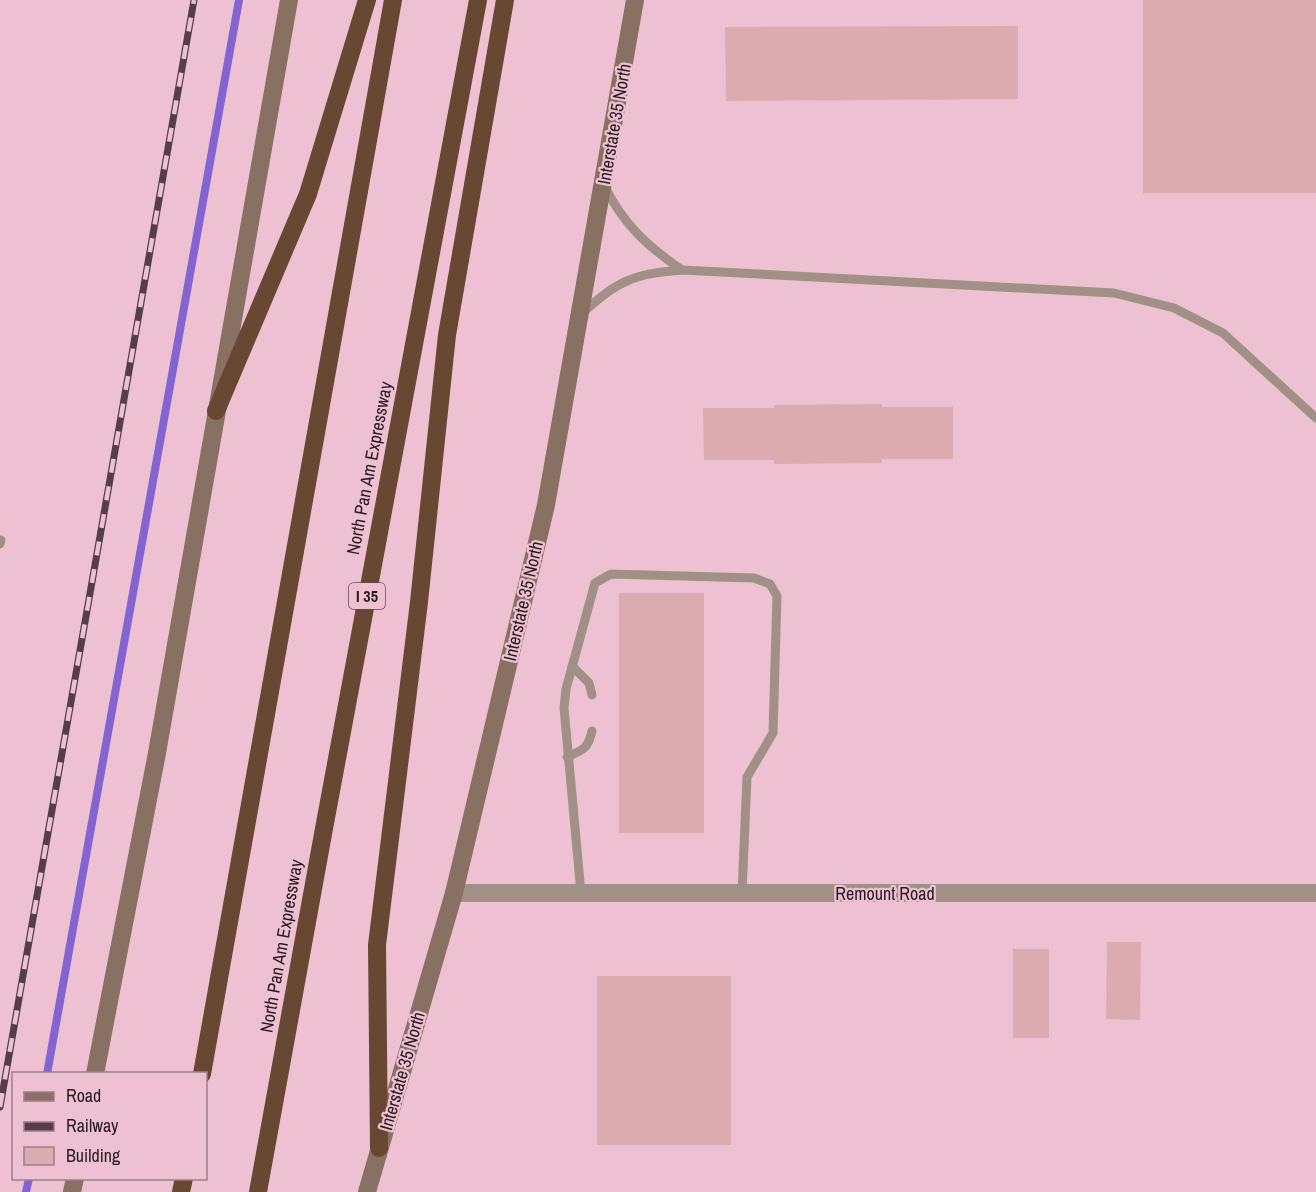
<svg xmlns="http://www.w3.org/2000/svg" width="1316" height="1192" font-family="'Archivo Narrow',sans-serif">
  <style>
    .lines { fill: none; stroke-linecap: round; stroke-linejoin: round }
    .stream { stroke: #8464d1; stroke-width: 8 }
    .building { fill: #daacaf }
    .lane { stroke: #a09086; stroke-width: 9 }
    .street { stroke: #a09086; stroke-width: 18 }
    .secondary { stroke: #887162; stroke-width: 18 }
    .highway { stroke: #684833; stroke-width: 18 }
    .rail-casing { stroke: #553f47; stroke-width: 7 }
    .rail { stroke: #edc1d1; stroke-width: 4.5; stroke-dasharray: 14; stroke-linecap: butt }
    .labels { text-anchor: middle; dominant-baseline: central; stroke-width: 4.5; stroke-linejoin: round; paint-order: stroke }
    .shield { fill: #edc1d1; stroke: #634b54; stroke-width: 1.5 }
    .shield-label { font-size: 16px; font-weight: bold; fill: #28191f }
    .street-label { font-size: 18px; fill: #28191f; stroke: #edc1d1 }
  </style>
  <rect width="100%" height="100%" fill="#edc1d1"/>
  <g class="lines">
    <g class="stream">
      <polyline points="47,1074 239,0"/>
      <polyline points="26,1192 29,1178"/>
    </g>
  </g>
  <g class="building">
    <rect x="1143" y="0" width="173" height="193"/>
    <polygon points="1018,26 1018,99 726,101 725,27"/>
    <polygon points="882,404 882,407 953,407 953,459 882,459 882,463 774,464 774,460 704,460 703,408 774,408 774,405"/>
    <rect x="619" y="593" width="85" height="240"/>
    <polygon points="1107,942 1141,942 1140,1020 1106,1019"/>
    <rect x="1013" y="949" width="36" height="89"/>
    <rect x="597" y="976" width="134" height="169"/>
  </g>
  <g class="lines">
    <g class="lane">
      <path d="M604,185C623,224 647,246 682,270"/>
      <path d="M581,314C595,302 610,288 627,281C644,273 664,272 682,270L1114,293L1174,308L1223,333L1316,418"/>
      <polyline points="0,544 1,540"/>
      <polyline points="572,666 589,683 592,695"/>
      <path d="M567,757C583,750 588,749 592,731"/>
      <polyline points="581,893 564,708 566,689 595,583 611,574 754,578 770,584 777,596 773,733 747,777 742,893"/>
    </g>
    <polyline class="street" points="454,893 1316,893"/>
    <g class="secondary">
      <polyline points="95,1074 157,753 289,0"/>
      <polyline points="72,1192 75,1178"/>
      <polyline points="367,1192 454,893 546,505 635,0"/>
    </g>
    <g class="highway">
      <polyline points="216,411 308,194 367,0"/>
      <polyline points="202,1074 393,0"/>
      <polyline points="379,1148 377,945 419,602 447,335 505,0"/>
      <polyline points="181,1192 184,1178"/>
      <polyline points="258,1192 323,834 478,0"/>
    </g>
    <g class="rail-casing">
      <polyline id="rail" points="0,1107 194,0"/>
    </g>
    <use href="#rail" class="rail"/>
  </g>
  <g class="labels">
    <rect class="shield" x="349" y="583" width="36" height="26" rx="4.5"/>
    <g class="shield-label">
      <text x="367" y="596">I 35</text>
    </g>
    <g class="street-label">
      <text transform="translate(614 124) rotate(-80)">Interstate 35 North</text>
      <text transform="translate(369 468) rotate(-79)">North Pan Am Expressway</text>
      <text transform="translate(523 601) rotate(-77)">Interstate 35 North</text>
      <text x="885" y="893">Remount Road</text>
      <text transform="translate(281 946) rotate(-80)">North Pan Am Expressway</text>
      <text transform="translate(402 1071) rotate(-74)">Interstate 35 North</text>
    </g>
  </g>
  <rect x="12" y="1072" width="195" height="108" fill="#edc1d1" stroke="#9e7e8a" stroke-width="1.5"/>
  <rect x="24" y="1092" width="30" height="9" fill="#887162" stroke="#9e7e8a" stroke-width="1.5"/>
  <text x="66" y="1102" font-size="18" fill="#28191f">Road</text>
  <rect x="24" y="1122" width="30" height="9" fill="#553f47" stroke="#9e7e8a" stroke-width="1.5"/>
  <text x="66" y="1132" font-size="18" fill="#28191f">Railway</text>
  <rect x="24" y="1147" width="30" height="18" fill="#daacaf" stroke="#9e7e8a" stroke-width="1.5"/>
  <text x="66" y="1162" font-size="18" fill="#28191f">Building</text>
</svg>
